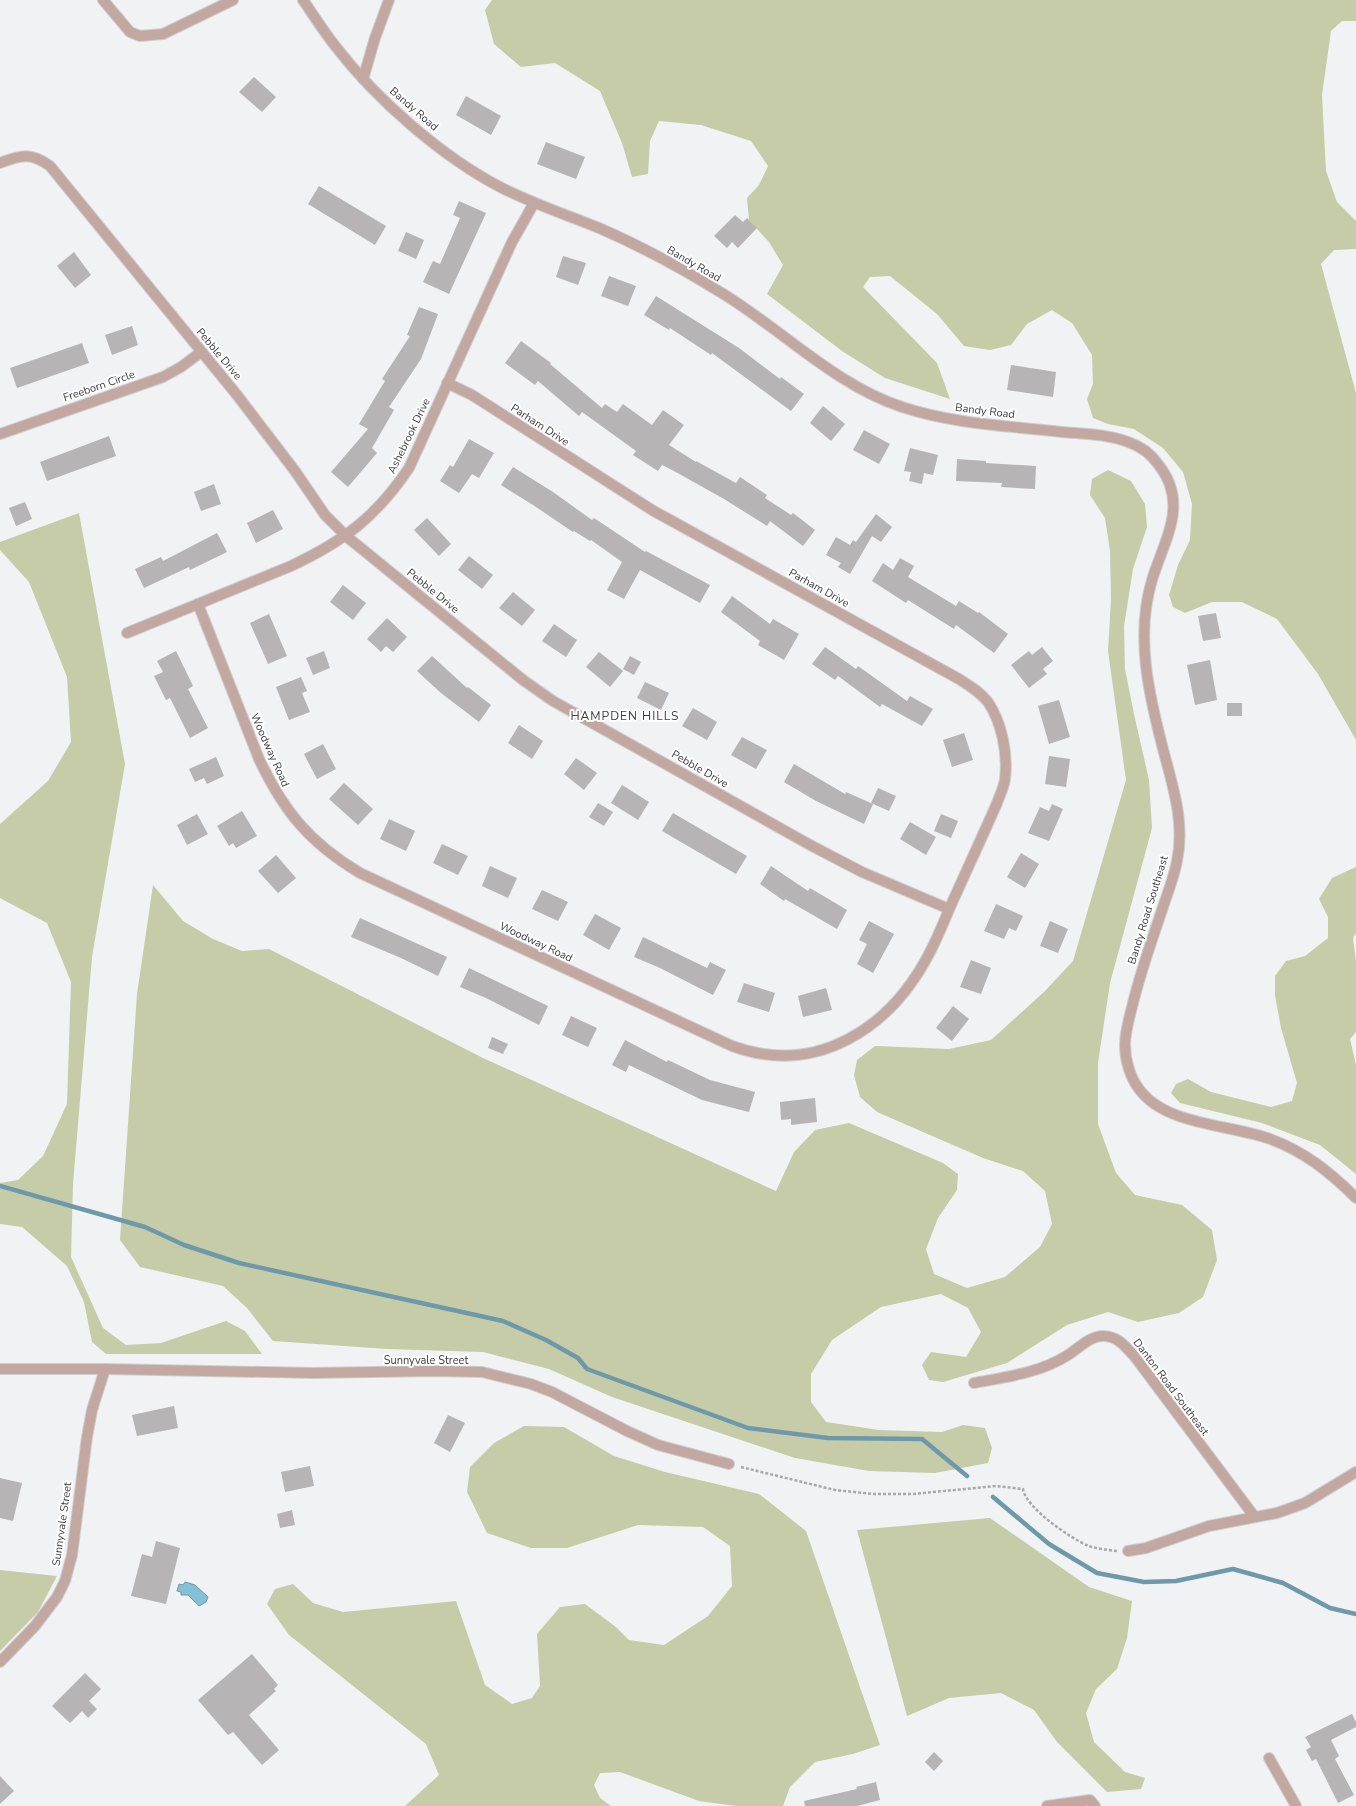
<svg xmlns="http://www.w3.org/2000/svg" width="1356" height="1806" font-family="'Nunito Sans',sans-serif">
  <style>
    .green { fill: #c6cca7 }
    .water { fill: #83c1d8; stroke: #6e99aa }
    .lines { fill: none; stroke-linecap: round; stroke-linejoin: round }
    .stream { stroke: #6e99aa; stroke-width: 4.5 }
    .building { fill: #b6b4b5 }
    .minor-casing { stroke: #cdcecf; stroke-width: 12 }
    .path { stroke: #a9a9aa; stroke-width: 2.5; stroke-dasharray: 3 2; stroke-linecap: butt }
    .minor { stroke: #c2a8a1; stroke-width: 10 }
    .labels { text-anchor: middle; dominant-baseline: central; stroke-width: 4; stroke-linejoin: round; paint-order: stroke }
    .street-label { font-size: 11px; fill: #3d3d3d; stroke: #fff }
    .neighbourhood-label { font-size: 12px; letter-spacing: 1px; fill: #3d3d3d; stroke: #fff }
  </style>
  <rect width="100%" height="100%" fill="#f1f2f3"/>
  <g class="green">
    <polygon points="492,0 1356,0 1356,21 1342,21 1331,31 1322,95 1326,171 1337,202 1356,221 1356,249 1334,250 1321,264 1356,393 1356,740 1318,674 1277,619 1242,602 1212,602 1185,613 1173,607 1169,595 1178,565 1190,540 1192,504 1183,472 1163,448 1134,429 1108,424 1093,418 1087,399 1093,384 1092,355 1072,323 1052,310 1027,324 1011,345 990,350 964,346 937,314 890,276 870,277 863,287 937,363 950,399 885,378 842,351 767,294 783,265 769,242 749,220 747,198 759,185 768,166 751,141 701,125 659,121 650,141 648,174 632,177 622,143 600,91 555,63 521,67 494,44 485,10"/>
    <polygon points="1108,470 1131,481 1145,504 1147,527 1133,569 1124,626 1125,669 1134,714 1149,780 1152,828 1110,983 1098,1063 1098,1124 1116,1173 1135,1195 1182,1205 1212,1230 1217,1260 1203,1297 1179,1313 1138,1322 1108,1312 1067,1325 1007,1363 943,1382 929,1380 922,1365 931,1352 966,1357 981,1332 968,1308 941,1294 881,1307 832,1340 811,1374 811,1402 826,1422 879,1430 942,1432 963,1425 985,1428 992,1448 988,1463 935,1473 869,1471 795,1458 612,1397 549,1369 483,1352 387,1349 273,1341 247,1308 223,1286 140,1267 120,1240 137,994 153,885 183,921 213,939 242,951 269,949 483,1058 776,1191 794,1152 815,1130 849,1123 943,1163 958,1174 957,1190 938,1218 926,1249 934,1274 967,1288 1005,1277 1040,1247 1052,1224 1045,1191 1023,1171 983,1158 877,1112 860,1097 854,1075 857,1060 875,1046 949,1049 991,1040 1044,992 1073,961 1126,780 1108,651 1111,599 1110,551 1105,518 1090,495 1092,479"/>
    <polygon points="79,513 125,764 92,957 73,1184 71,1257 103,1328 126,1345 161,1343 226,1321 245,1331 262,1354 106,1354 92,1342 84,1302 67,1266 22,1227 0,1224 0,1183 18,1180 43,1156 67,1104 71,982 47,923 0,898 0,824 48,781 71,742 67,677 29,582 0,550 0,542"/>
    <polygon points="1356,867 1356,933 1353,938 1356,961 1356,1032 1350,1039 1356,1065 1356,1174 1320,1145 1262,1123 1180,1103 1171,1093 1176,1084 1188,1079 1211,1092 1271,1107 1292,1101 1297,1083 1281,1028 1275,995 1275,976 1286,961 1305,956 1328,938 1328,917 1319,899 1332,878"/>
    <polygon points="524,1426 564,1427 614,1456 665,1472 759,1494 806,1531 880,1745 853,1754 815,1762 790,1787 783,1806 736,1806 699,1801 620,1772 600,1773 594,1785 600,1798 611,1806 405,1806 439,1775 426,1744 289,1635 267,1604 275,1589 293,1584 313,1603 343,1612 456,1601 485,1685 512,1704 532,1698 540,1686 537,1634 560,1607 585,1604 616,1627 629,1640 664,1645 708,1616 732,1586 730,1546 703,1527 638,1525 567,1548 531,1548 487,1533 467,1492 470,1467 494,1443"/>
    <polygon points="990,1518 1089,1587 1132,1601 1127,1638 1117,1669 1096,1689 1086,1713 1094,1742 1125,1772 1145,1778 1141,1789 1107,1792 1057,1742 1034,1710 1001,1693 949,1698 907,1716 857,1530"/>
    <polygon points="0,1570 57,1576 38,1612 0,1651"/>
  </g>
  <polygon class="water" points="185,1582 195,1585 208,1597 206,1602 199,1606 188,1595 181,1595 181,1592 177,1591 179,1584 183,1585"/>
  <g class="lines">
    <g class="stream">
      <polyline points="0,1186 145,1227 184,1245 239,1263 503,1321 546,1340 578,1358 587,1369 748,1428 828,1438 922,1439 967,1476"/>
      <polyline points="993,1497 1049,1544 1097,1573 1144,1582 1176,1581 1233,1569 1283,1583 1330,1608 1356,1614"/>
    </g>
  </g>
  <g class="building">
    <polygon points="254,77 276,97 262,112 239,92"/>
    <polygon points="466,96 501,116 491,135 456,115"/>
    <polygon points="546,142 585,157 576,179 537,164"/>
    <polygon points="319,186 386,226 375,245 308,204"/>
    <polygon points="459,201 486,213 449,294 423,282 433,261 440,264 451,239 460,218 453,215"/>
    <polygon points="735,215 743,222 747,218 757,228 738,248 732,242 727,248 714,236"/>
    <polygon points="406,232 424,240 416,259 398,251"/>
    <polygon points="74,252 91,275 75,288 57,266"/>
    <polygon points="563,256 586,263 578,285 556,277"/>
    <polygon points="609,276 636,286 628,306 601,296"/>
    <polygon points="656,296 739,348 780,379 781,377 804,394 791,411 712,353 711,355 670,328 669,330 644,315"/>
    <polygon points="419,307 438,314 421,359 389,407 394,410 372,448 377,453 348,487 331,472 368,429 359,424 385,381 382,379 410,336 407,335"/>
    <polygon points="132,326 138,345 112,355 105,335"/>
    <polygon points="521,341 551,363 550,364 602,408 605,404 617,412 623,404 652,425 663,410 684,425 669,445 696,462 696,461 736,483 740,477 767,495 765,498 791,515 793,513 815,530 803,546 770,521 767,526 724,499 674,471 662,465 658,471 633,455 636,451 582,412 579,416 538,381 535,385 505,363"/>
    <polygon points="82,343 89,363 17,388 10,368"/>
    <polygon points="1011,365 1056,372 1053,397 1007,390"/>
    <polygon points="823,406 845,424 831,441 810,423"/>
    <polygon points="864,430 890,444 879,464 853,450"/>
    <polygon points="109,436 116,456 47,481 40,462"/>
    <polygon points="469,439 494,453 479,478 472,474 459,493 440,481 450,465 453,467"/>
    <polygon points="910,448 938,455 933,475 924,473 922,484 909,481 911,472 904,471"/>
    <polygon points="957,459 986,461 986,463 1036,466 1035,489 1001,487 1002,483 956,481"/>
    <polygon points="513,467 553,492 592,520 594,518 645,552 646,551 710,585 700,603 640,570 624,599 607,590 622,562 591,540 590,541 574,531 573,532 533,505 501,485"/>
    <polygon points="214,484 221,504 201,511 194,492"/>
    <polygon points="25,502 32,519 16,526 9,508"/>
    <polygon points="273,510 283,529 256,543 247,523"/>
    <polygon points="876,514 892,527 881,542 872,536 850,574 838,567 841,563 826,555 836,537 850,545 853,540 856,542"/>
    <polygon points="427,518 451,544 439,556 414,530"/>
    <polygon points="217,533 227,552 190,570 189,567 144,588 135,569 161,557 163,561"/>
    <polygon points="469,556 493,575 482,589 458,570"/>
    <polygon points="900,558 914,566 908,577 956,606 959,601 978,613 979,612 1008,634 994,653 956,625 954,629 908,600 906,603 872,581 883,563 893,570"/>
    <polygon points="343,585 366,603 353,620 330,602"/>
    <polygon points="513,592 535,610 522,626 499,608"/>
    <polygon points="732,596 770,624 773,619 799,634 784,660 758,645 760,641 721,612"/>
    <polygon points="1216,613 1221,638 1203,641 1198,616"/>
    <polygon points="269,614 287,656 268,664 250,623"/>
    <polygon points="387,618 407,637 393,652 386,646 381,652 367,639"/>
    <polygon points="554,624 577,640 566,657 542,641"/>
    <polygon points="825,647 856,669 858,666 907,701 910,696 933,709 922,726 882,704 880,707 838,676 835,680 812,664"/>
    <polygon points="1042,647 1053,661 1043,669 1047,674 1029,688 1011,665 1029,651 1032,655"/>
    <polygon points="176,651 193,686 188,689 208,728 190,738 170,698 166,700 154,676 163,672 157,661"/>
    <polygon points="324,651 330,668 313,675 306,658"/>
    <polygon points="599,652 623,671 610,687 586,667"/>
    <polygon points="432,656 467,688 468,687 491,705 479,722 441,693 417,671"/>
    <polygon points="630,656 641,662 634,675 623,669"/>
    <polygon points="1210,660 1217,700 1195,705 1187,665"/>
    <polygon points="301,677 307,691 302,693 310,712 289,720 276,687"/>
    <polygon points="645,682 669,693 661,710 637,698"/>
    <polygon points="1059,700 1070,737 1049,744 1038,706"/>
    <rect x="1227" y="703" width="15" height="13"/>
    <polygon points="693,708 717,722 707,740 682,726"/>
    <polygon points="519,725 543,741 532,759 508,743"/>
    <polygon points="964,733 973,760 952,767 943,740"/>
    <polygon points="742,737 767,750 756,769 731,755"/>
    <polygon points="323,744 336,769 317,779 304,754"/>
    <polygon points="1049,756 1070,759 1066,787 1045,784"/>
    <polygon points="216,757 224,776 207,784 204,778 195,782 189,769"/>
    <polygon points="576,758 597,773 584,790 564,774"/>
    <polygon points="794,764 845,794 846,792 873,804 864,824 816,801 784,782"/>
    <polygon points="344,783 373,809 358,825 329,799"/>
    <polygon points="622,785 649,802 638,820 611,803"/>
    <polygon points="878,788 896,796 889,811 871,803"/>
    <polygon points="598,803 613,812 604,826 589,817"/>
    <polygon points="1052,804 1063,809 1049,841 1028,833 1040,807 1049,811"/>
    <polygon points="242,811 257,836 236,848 233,843 229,846 217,826"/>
    <polygon points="673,813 747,856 736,874 662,831"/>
    <polygon points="197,814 208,834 187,845 177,825"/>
    <polygon points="941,814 958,821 951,838 934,831"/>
    <polygon points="389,819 415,831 406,851 380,839"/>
    <polygon points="910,822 936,837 926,855 900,839"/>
    <polygon points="442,844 468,856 458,875 433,863"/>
    <polygon points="1021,853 1039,864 1025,888 1007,877"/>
    <polygon points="276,855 296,878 278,893 258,871"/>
    <polygon points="490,866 517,878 508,898 482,886"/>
    <polygon points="771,866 808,891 810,888 847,910 837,929 785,899 784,901 760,884"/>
    <polygon points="542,890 568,902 558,921 532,909"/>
    <polygon points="996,904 1023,916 1016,931 1009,928 1004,939 984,931"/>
    <polygon points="595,914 621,928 609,950 583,935"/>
    <polygon points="360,918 447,957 438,976 401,958 351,937"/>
    <polygon points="869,921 894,934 873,973 857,964 867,944 859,940"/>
    <polygon points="1050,921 1068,929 1058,953 1040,946"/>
    <polygon points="643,937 707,968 710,962 726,970 713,995 660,968 634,957"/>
    <polygon points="971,960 991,968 981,994 960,987"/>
    <polygon points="469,968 548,1006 539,1025 486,998 460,987"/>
    <polygon points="744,983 775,993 769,1012 737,1002"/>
    <polygon points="826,988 832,1010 803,1017 798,996"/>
    <polygon points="953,1006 969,1019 952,1041 936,1028"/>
    <polygon points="571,1016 597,1028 588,1047 562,1035"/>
    <polygon points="492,1037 508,1044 503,1054 488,1048"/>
    <polygon points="625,1040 667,1062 668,1060 710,1080 755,1092 749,1112 702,1100 629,1065 626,1072 612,1065"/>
    <polygon points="815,1098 817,1122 791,1125 791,1119 781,1120 780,1102"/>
    <polygon points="174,1406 178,1428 137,1436 132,1415"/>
    <polygon points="448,1415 465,1423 450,1452 434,1443"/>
    <polygon points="310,1466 314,1486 285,1492 281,1472"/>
    <polygon points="0,1478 22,1483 13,1521 0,1518"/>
    <polygon points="292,1510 295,1525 280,1528 277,1514"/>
    <polygon points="156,1541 180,1548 166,1604 131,1596 142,1554 152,1557"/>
    <polygon points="252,1654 278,1685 274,1689 276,1691 249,1715 279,1750 262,1765 233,1732 228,1735 198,1700"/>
    <polygon points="85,1673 101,1689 89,1701 97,1709 88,1718 82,1711 70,1723 52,1706"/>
    <polygon points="1352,1714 1356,1722 1356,1727 1331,1740 1339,1756 1335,1759 1354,1795 1338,1803 1316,1759 1312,1761 1306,1750 1311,1747 1305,1737"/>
    <polygon points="934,1752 943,1761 934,1771 925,1762"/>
    <polygon points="0,1776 14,1791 0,1804"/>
    <polygon points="876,1782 880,1800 857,1806 805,1806 804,1801 857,1789 856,1787"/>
  </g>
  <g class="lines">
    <g class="minor-casing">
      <g id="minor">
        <polyline points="103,0 130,32 140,36 163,34 233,0"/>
        <path d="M303,0C314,16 324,32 336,47C377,100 442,157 502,188C534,204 567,215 599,228C643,247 685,270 725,295C783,331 837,386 902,407C953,424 1009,426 1062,432C1083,434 1107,434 1128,442C1140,446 1151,454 1158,464C1190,504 1164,540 1152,580C1135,636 1149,695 1163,749C1173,787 1185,823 1177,861C1174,877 1168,892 1163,907C1152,940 1140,973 1132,1007C1129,1019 1125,1032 1125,1045C1125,1060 1130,1077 1139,1089C1166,1126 1230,1124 1270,1139C1304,1151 1331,1173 1356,1198"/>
        <polyline points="363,79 375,38 389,0"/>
        <path d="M0,163C21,155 31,152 50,166L237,395L295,471L325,515L346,536L523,680L553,701L812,846L862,872L949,909"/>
        <polyline points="0,434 163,377 181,367 201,352"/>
        <path d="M198,604L259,759C284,812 310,843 360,873L732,1046C817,1077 891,1028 930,952C940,933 947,913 956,894C970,863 984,833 997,803C1000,795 1004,787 1005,779C1008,754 1002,723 988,702C980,692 970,686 959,679L652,510L472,395L447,383"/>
        <path d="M127,633L291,566C344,541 376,517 409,468L512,242L534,203"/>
        <polyline points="0,1369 105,1369 314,1373 434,1371 482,1372 531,1384 552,1392 627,1431 658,1445 729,1464"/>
        <path d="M974,1383C1006,1377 1040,1373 1068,1355C1079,1348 1090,1336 1103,1336C1118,1336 1126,1347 1135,1357L1254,1516"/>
        <polyline points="1128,1551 1146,1548 1209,1526 1277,1513 1305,1503 1356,1472"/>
        <polyline points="0,1662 35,1626 57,1597 65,1581 72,1555 87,1437 92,1410 105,1369"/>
        <polyline points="1269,1758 1296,1806"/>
        <polyline points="1047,1806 1090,1800 1095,1806"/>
      </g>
    </g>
    <path class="path" d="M741,1467L835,1490L874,1494H913L996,1486L1023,1489C1026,1508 1071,1539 1089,1546C1098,1549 1108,1550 1117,1551"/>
    <use href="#minor" class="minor"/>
  </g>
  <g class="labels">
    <g class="street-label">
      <text transform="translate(414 109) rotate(41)">Bandy Road</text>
      <text transform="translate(694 264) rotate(30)">Bandy Road</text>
      <text transform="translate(219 354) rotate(50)">Pebble Drive</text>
      <text transform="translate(99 386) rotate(-19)">Freeborn Circle</text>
      <text transform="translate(985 411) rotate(7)">Bandy Road</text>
      <text transform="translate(540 425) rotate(33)">Parham Drive</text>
      <text transform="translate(409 436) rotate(-64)">Ashebrook Drive</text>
      <text transform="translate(819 588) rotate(29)">Parham Drive</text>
      <text transform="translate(433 591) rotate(39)">Pebble Drive</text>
      <text transform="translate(270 750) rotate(66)">Woodway Road</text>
      <text transform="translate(700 769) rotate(30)">Pebble Drive</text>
      <text transform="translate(1148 910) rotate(-73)">Bandy Road Southeast</text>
      <text transform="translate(536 942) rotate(25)">Woodway Road</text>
      <text x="426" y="1360">Sunnyvale Street</text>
      <text transform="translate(1171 1387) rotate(53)">Danton Road Southeast</text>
      <text transform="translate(62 1524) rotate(-82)">Sunnyvale Street</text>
    </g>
    <g class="neighbourhood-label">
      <text x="625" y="716">HAMPDEN HILLS</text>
    </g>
  </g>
</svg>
